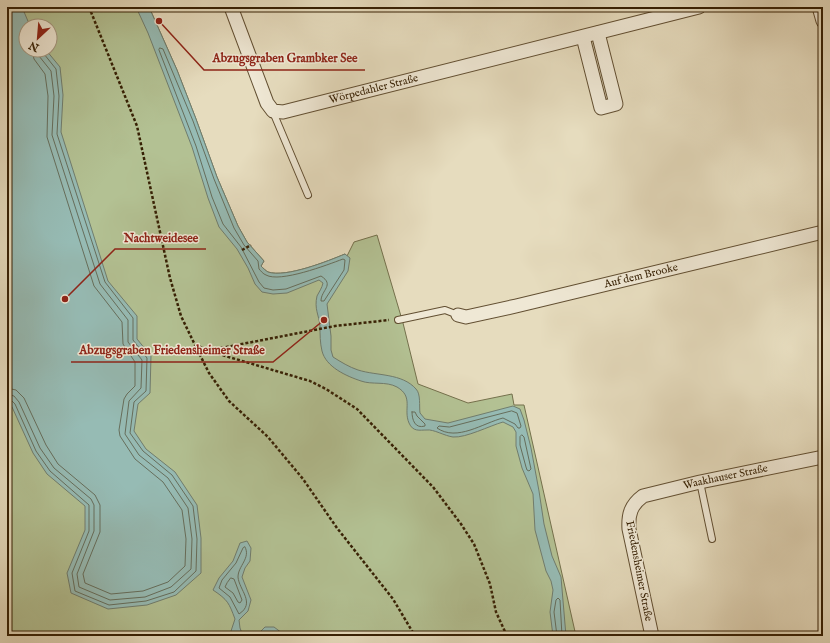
<svg xmlns="http://www.w3.org/2000/svg" width="830" height="643" font-family="'IM FELL English',serif">
  <style>
    .green { fill: #b3c193; stroke: #74704c; fill-rule: evenodd }
    .water { fill: #96bbb4; stroke: #707d6e }
    .lines { fill: none; stroke-linecap: round; stroke-linejoin: round }
    .shore { stroke: #666e5c; stroke-width: 1 }
    .lane-casing { stroke: #624f32; stroke-width: 8 }
    .street-casing { stroke: #624f32; stroke-width: 15 }
    .path { stroke: #362004; stroke-width: 2.5; stroke-dasharray: 3 2; stroke-linecap: butt }
    .lane { stroke: #efe8d5; stroke-width: 6 }
    .street { stroke: #efe8d5; stroke-width: 13 }
    .labels { text-anchor: middle; dominant-baseline: central; stroke-width: 3; stroke-linejoin: round; paint-order: stroke }
    .street-label { font-size: 11px; fill: #362004; stroke: #efe8d5 }
    .leader { fill: none; stroke: #8f2418; stroke-width: 1.5 }
    .callout-dot { fill: #8f2418; stroke: #efe8d5; stroke-width: 1.5 }
    .callout-label { font-size: 12px; text-anchor: middle; font-weight: bold; fill: #8f2418; stroke: #efe8d5; stroke-width: 3; stroke-linejoin: round; paint-order: stroke }
  </style>
  <rect width="100%" height="100%" fill="#e6dcbe"/>
  <filter id="stains"><feTurbulence type="fractalNoise" baseFrequency=".005" numOctaves="4"/><feColorMatrix values="0 0 0 0 .2 0 0 0 0 .09 0 0 0 0 .02 0 0 0 .5 -.17"/></filter>
  <radialGradient id="worn" r=".72"><stop offset=".6" stop-color="#630" stop-opacity="0"/><stop offset="1" stop-color="#630" stop-opacity=".3"/></radialGradient>
  <path class="green" d="M7,7H149L177,70L196,119L217,177L238,226L247,242L264,261L261,266C263,268 266,271 268,272C286,278 328,261 345,254L347,256L354,242L377,235L403,323L418,384L468,403L512,394L514,405H524L576,636H7ZM26,26H50V50H26Z"/>
  <g class="water">
    <polygon points="7,7 22,7 30,26 26,26 26,50 46,50 60,67 63,95 61,132 108,281 137,316 137,339 151,356 150,393 138,404 134,431 146,449 175,472 197,505 201,538 201,573 176,595 147,605 108,609 71,593 67,573 85,530 85,506 47,474 33,453 12,407 7,401"/>
    <path d="M136,7H149L177,70L196,119L217,177L238,226L247,242L264,261L261,266C263,268 266,271 268,272C286,278 328,261 345,254L350,258L348,271L327,304L331,336V350L333,357C341,362 349,367 358,370C377,376 402,373 416,389C421,394 419,406 420,413L425,419L448,423L513,406L520,409L524,420L531,448L539,491L544,524L552,556L561,577L566,636H553L550,612L553,590L551,581L546,571L535,530L533,494L522,468L516,446V432L513,427L503,422C489,426 466,438 453,437C445,436 433,429 427,430C419,430 413,432 409,423C403,409 414,397 397,387C386,381 372,385 361,381C346,376 326,367 322,351C320,343 320,334 320,326C319,315 314,309 317,296C319,292 322,288 323,283L319,280L287,293L273,294L262,292L255,284L248,268L237,249L219,227L208,198L192,147L148,33Z"/>
    <path d="M247,541L251,548L250,561L245,568L242,577L251,600L248,611L239,620L240,628L243,636H235L231,631L235,619C229,603 228,600 213,590L219,578L233,561L240,543Z"/>
    <polygon points="265,627 274,627 286,636 256,636"/>
  </g>
  <g class="lines">
    <g class="shore">
      <path d="M160,48L163,49L193,121L214,179L234,228L244,245L258,261L259,269C261,271 263,274 266,275C280,283 327,265 343,259L345,260L344,270L324,301H321C321,290 335,285 321,276L286,289L273,290L264,288L259,282L241,247L223,224L212,197L196,146L159,50Z"/>
      <polyline points="7,388 16,390 24,398 46,445 58,464 95,495 100,505 100,532 83,574 85,583 111,594 143,591 168,582 185,566 186,539 182,510 163,482 135,459 120,436 119,430 124,399 127,394 135,386 135,362 123,344 122,322 94,286 47,137 48,96 45,74 34,59 32,50"/>
      <polyline points="7,394 14,396 19,402 40,448 54,468 91,499 94,505 94,531 77,574 79,587 110,600 145,597 171,587 191,569 192,539 188,508 168,478 139,455 125,434 129,401 141,388 142,360 128,342 128,320 100,284 52,135 54,96 51,71 39,56 38,50"/>
      <polyline points="7,399 11,400 15,404 36,451 50,471 89,505 89,531 72,573 75,591 109,605 146,601 174,592 196,571 197,539 193,506 172,475 143,451 130,433 134,402 146,391 147,358 133,340 133,318 105,282 57,134 59,96 56,69 44,54 43,50"/>
      <path d="M512,411L517,413L521,426L520,428H518L515,424L503,418C483,423 457,442 437,428L439,426L449,427Z"/>
      <path d="M412,412H415L417,416L425,424V426C415,429 412,420 412,412Z"/>
      <polygon points="522,435 524,437 531,469 529,471 527,470 526,467 520,445 520,437"/>
      <path d="M245,547C251,558 238,566 238,577C239,590 256,603 239,614L230,597L219,588L222,580L236,563L243,548Z"/>
      <polygon points="231,578 234,579 242,600 240,603 238,602 233,593 225,587 227,583"/>
      <polyline points="557,636 554,612 556,600 558,598 560,600 562,636"/>
    </g>
    <g class="lane-casing">
      <g id="lane">
        <polyline points="273,112 308,195"/>
        <polyline points="398,320 445,310 458,315"/>
        <polyline points="700,482 712,539"/>
      </g>
    </g>
    <g class="street-casing">
      <g id="street">
        <path id="s1" d="M231,7L267,103L273,111L283,112L699,7"/>
        <polyline points="819,7 823,21"/>
        <polyline points="583,37 601,108 616,104 598,33"/>
        <path id="s2" d="M458,315L466,317L516,306L823,232"/>
        <path id="s3" d="M652,636L629,529C628,514 631,505 643,496L700,482L823,457"/>
      </g>
    </g>
    <g class="path">
      <polyline points="89,7 137,126 170,278 181,316 195,345 222,355 310,381 326,389 357,409 433,487 461,524 474,544 490,584 496,612 507,636"/>
      <polyline points="242,250 251,245"/>
      <polyline points="195,345 209,373 229,401 268,437 303,479 337,528 393,599 415,636"/>
      <polyline points="211,350 335,326 389,320"/>
    </g>
    <use href="#lane" class="lane"/>
    <use href="#street" class="street"/>
  </g>
  <g class="labels">
    <g class="street-label">
      <text stroke="none"><textPath href="#s1" startOffset="216">Wörpedahler Straße</textPath></text>
      <text stroke="none"><textPath href="#s2" startOffset="188">Auf dem Brooke</textPath></text>
      <text stroke="none"><textPath href="#s3" startOffset="232">Waakhauser Straße</textPath></text>
      <text transform="translate(639 571) rotate(79)">Friedensheimer Straße</text>
    </g>
  </g>
  <path class="leader" d="M159 21L204 70H365M65 299L115 249H206M324 320L273 362H71"/>
  <g class="callout-dot">
    <circle cx="159" cy="21" r="4"/>
    <circle cx="65" cy="299" r="4"/>
    <circle cx="324" cy="320" r="4"/>
  </g>
  <g class="callout-label">
    <text x="285" y="62">Abzugsgraben Grambker See</text>
    <text x="161" y="242">Nachtweidesee</text>
    <text x="172" y="354">Abzugsgraben Friedensheimer Straße</text>
  </g>
  <rect width="830" height="643" fill="none" stroke="#e6dcbe" stroke-width="24"/>
  <rect x="8" y="8" width="814" height="627" fill="none" stroke="#362004" stroke-width="2"/>
  <rect x="12" y="12" width="806" height="619" fill="none" stroke="#362004"/>
  <g transform="translate(38 38) rotate(206)"><circle r="19" fill="#efe8d5" stroke="#a59881"/>
  <path d="M0-3L7 15L0 10L-7 15Z" fill="#8f2418"/>
  <text y="-6" font-size="11" font-weight="bold" text-anchor="middle" fill="#362004">N</text>
  </g>
  <rect width="100%" height="100%" filter="url(#stains)"/>
  <rect width="100%" height="100%" fill="url(#worn)"/>
</svg>
